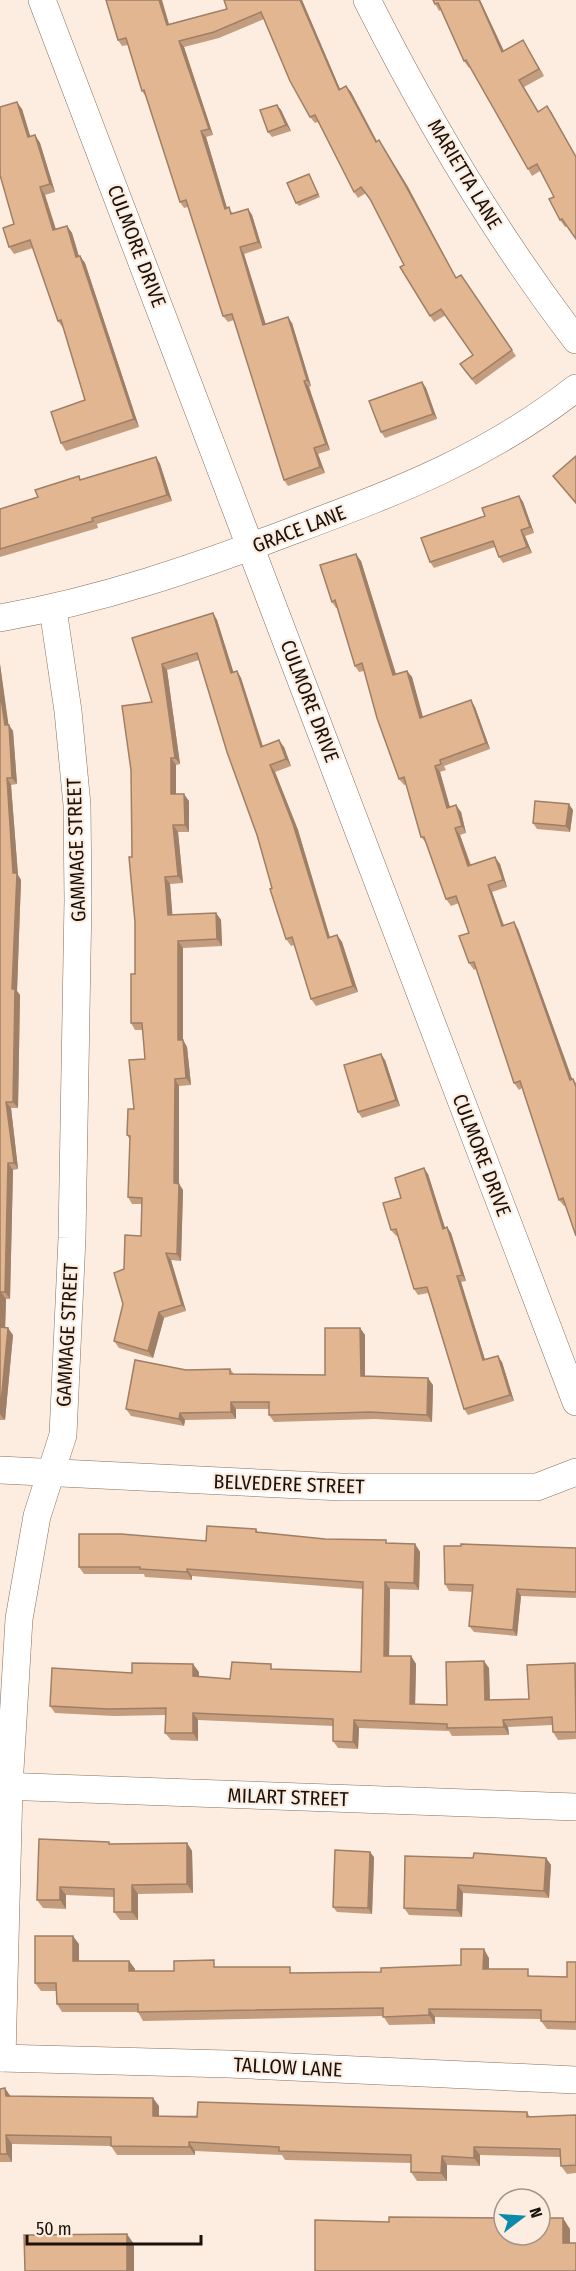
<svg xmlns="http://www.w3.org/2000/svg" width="576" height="2271" font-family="'Fira Sans Condensed',sans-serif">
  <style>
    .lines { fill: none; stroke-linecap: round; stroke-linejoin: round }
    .street-casing { stroke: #866f5d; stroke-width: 28 }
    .street { stroke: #fff; stroke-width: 27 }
    .wall { fill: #c39d7e }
    .shaded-wall { fill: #9f7f66 }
    .building { fill: #e3b692; stroke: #9f7f66; stroke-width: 1.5 }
    .labels { text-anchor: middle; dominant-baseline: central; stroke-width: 4.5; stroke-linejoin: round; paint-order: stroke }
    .street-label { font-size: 20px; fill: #1b120b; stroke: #fdede0 }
  </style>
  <rect width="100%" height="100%" fill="#fdede0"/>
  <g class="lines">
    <g class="street-casing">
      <g id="street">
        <polyline points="42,0 576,1402"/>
        <path d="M367,0C427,119 495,234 576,340"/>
        <path d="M0,618C102,600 195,568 292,531C398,491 485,459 576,388"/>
        <polyline points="0,1470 341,1487 537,1487 576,1472"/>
        <polyline points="0,1786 576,1807"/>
        <polyline points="0,2058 228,2064 576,2080"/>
        <polyline points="2,2058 9,1787 19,1619 37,1516 63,1435 72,1238 78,900 77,805 68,711 53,609"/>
      </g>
    </g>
    <use href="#street" class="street"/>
  </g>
  <g class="wall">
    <polygon points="224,0 302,0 340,89 346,86 351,92 377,141 383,146 408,187 456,278 461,275 516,356 476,385 464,370 460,364 473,355 446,315 434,322 430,316 370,199 366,193 358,198 354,192 318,122 315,123 310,117 264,19 219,38 184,47 213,135 206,137 227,208 233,213 248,209 252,215 262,248 244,254 265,324 292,323 311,386 309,387 330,450 318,454 325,473 288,486 284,480 234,320 228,322 223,316 188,207 184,208 180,202 146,97 142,91 128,45 122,46 118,40 169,24 227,9"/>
    <polygon points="433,0 480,0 504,51 527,47 544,76 524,87 538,111 547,106 552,113 567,226 565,227 560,220 554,197 540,171 532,176 528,169 470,67 469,68 464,61 441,10 439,11"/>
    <polygon points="277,105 281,110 291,131 272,137 268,132"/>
    <polygon points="22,109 30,137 35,135 40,143 55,192 45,195 56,229 67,226 72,233 79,256 85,263 139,427 66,451 61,443 85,400 63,328 58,321 33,248 14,254 9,247 14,224"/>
    <polygon points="309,174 320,197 299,206 296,203"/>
    <polygon points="422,382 426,388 437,419 385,438 381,432"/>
    <polygon points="156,457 160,464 172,501 97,524 98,528 0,557 0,509 38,497 81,480"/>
    <polygon points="519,496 523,502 534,533 525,536 532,553 503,563 499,557 495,547 434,568 430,562 485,516"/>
    <polygon points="361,561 396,674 407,671 412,677 422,717 475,707 490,749 444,766 446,770 440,772 450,807 461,812 466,833 460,835 471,865 500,864 507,887 492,892 504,925 518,929 572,1079 573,1079 576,1083 576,1236 566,1206 564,1206 559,1200 522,1088 519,1090 514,1083 476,969 474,970 469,963 469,933 459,903 451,906 446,899 427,844 421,837 407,784 404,785 399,779 364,671 359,672 355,666 337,608 336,608 332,602"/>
    <polygon points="213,613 217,620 233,672 237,671 241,678 263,746 284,747 291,766 275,772 298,830 330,937 337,935 342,942 358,992 316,1006 311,999 294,945 291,946 286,939 257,835 199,660 167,670 180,764 176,765 176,794 189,801 189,832 178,832 183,883 170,884 172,915 216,913 221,920 222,946 183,948 183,1040 187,1047 191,1085 179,1086 179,1184 183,1190 181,1261 171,1260 186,1311 164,1318 153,1358 119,1348 114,1341 123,1304 124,1269 141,1236 142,1204 132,1204 128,1197 130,1140 127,1135 134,1109 145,1059 143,1030 135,1030 131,1023 135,974 135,922 132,857 152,702 132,638"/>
    <polygon points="0,664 8,725 13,731 17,784 11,785 18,875 21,880 17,991 20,995 18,1108 11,1108 18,1169 13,1170 10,1299 6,1299 5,1328 13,1335 5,1420 0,1420"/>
    <polygon points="573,810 570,832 537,829 533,823"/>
    <polygon points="385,1060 400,1106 362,1118 358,1112"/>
    <polygon points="428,1174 445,1228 447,1227 451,1233 466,1281 461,1282 485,1360 502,1362 514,1401 468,1415 464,1409 428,1293 418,1295 414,1289 397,1235 396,1236 391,1230 401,1198"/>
    <polygon points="360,1328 365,1335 365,1376 433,1385 432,1422 375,1419 274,1422 269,1415 269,1409 236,1409 236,1419 185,1420 184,1426 131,1416 126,1409 186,1370 230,1369 234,1374 325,1375"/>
    <polygon points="256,1529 258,1532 325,1539 388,1543 415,1544 420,1552 419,1590 390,1589 389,1656 411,1656 416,1664 415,1704 447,1705 489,1668 490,1700 529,1699 576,1664 576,1739 558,1740 553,1732 552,1725 508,1727 509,1735 452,1736 449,1731 359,1728 358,1749 338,1748 333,1741 333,1726 198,1720 198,1741 171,1740 165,1733 166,1715 114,1716 55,1713 50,1706 132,1673 199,1672 199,1677 230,1679 275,1669 361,1672 362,1589 192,1576 192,1580 145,1577 144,1574 84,1574 79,1567 206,1541"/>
    <polygon points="576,1548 576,1598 521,1596 517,1636 474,1632 469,1626 473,1592 449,1591 445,1584"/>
    <polygon points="187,1843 192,1851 193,1893 138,1894 138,1920 120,1920 114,1912 114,1897 66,1895 66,1909 43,1908 37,1900 111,1844"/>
    <polygon points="374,1857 372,1914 337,1912 333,1907"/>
    <polygon points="473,1858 546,1858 551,1865 549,1898 463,1893 462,1917 409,1915 404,1908"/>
    <polygon points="79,1944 79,1961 129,1961 135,1969 135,1971 174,1971 219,1967 295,1973 381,1972 461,1965 489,1958 489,1969 533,1976 567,1977 576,1962 576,2030 547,2029 541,2021 541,2019 435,2017 435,2024 389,2025 383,2016 143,2021 138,2012 62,2012 57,2004 57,1991 41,1991 35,1983"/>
    <polygon points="0,2089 11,2096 159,2106 159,2116 527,2112 530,2117 576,2115 576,2173 567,2174 561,2166 561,2157 480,2155 480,2166 447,2165 447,2181 417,2181 411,2172 411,2163 285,2160 282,2155 195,2151 195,2155 117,2155 111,2146 12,2144 12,2162 0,2162"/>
  </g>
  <g class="shaded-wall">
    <polygon points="159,0 162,0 171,31 167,25"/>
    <polygon points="300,0 302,0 343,96 339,90"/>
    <polygon points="479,0 480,0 507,58 502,52"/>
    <polygon points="523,40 527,47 544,76 539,69"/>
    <polygon points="179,41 184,47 213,135 209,129"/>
    <polygon points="346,86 351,92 380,148 376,142"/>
    <polygon points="17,102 22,109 33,145 28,137"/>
    <polygon points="277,105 281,110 291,131 286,125"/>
    <polygon points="547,106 552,113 576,156 576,157"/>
    <polygon points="201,131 206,137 229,215 225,209"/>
    <polygon points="35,135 40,143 55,192 50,184"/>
    <polygon points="379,140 408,187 460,285 456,278"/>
    <polygon points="40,187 45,195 58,237 53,230"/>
    <polygon points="248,209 252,215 262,248 258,242"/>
    <polygon points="67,226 72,233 81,264 76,257"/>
    <polygon points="240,247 244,254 268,331 263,325"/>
    <polygon points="80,256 85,263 139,427 134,419"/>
    <polygon points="288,317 292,323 311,386 307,380"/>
    <polygon points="304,381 309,387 330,450 326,444"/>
    <polygon points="422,382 426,388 437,419 433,414"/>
    <polygon points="314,448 318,454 325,473 320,467"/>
    <polygon points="156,457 160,464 172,501 167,495"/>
    <polygon points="519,496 523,502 534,533 530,527"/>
    <polygon points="521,530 525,536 532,553 527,547"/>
    <polygon points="356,554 361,561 398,681 393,675"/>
    <polygon points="213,613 217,620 236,680 231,673"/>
    <polygon points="0,664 9,728 9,725 13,731 17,784 12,778 5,725 0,691"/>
    <polygon points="162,664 167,670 180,764 175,758"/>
    <polygon points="237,671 241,678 265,754 261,747"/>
    <polygon points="407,671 412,677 425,724 420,718"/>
    <polygon points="471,700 475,707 490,749 486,743"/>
    <polygon points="279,740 284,747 291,766 286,759"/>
    <polygon points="171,758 176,765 176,801 171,794"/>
    <polygon points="270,765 275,772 298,830 332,945 328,938"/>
    <polygon points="435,766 440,772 452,815 447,808"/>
    <polygon points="7,778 11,785 18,875 21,880 17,991 20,995 18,1108 13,1102 12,989 13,873"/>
    <polygon points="184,794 189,801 189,832 185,825"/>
    <polygon points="569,804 573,810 570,832 566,826"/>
    <polygon points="456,805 461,812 466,833 462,826"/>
    <polygon points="173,825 178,832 183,883 178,876"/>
    <polygon points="455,828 460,835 473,873 468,866"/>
    <polygon points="495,857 500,864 507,887 503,880"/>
    <polygon points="165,877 170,884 173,921 168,915"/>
    <polygon points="488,885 492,892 506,933 502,926"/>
    <polygon points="216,913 221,920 222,946 217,939"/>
    <polygon points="514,922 518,929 575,1087 570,1080"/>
    <polygon points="337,935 342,942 358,992 353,986"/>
    <polygon points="178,941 183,948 183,1040 187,1047 191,1085 186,1078 178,1040"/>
    <polygon points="381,1054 385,1060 400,1106 396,1100"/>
    <polygon points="175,1079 179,1086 179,1184 183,1190 181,1261 177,1254 174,1183"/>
    <polygon points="6,1102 11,1108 18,1169 14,1163"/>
    <polygon points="8,1163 13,1170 10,1299 5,1292"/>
    <polygon points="424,1168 428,1174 447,1234 443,1229"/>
    <polygon points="447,1227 451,1233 466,1281 462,1275"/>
    <polygon points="166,1253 171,1260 186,1311 182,1305"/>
    <polygon points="457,1276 461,1282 487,1366 483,1360"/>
    <polygon points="1,1292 6,1299 5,1334 0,1327"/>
    <polygon points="159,1312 164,1318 153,1358 148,1351"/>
    <polygon points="8,1328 13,1335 5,1420 0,1414"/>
    <polygon points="360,1328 365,1335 365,1383 361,1376"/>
    <polygon points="498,1356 502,1362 514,1401 510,1395"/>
    <polygon points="428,1378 433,1385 432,1422 427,1415"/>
    <polygon points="231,1402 236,1409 236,1419 231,1412"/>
    <polygon points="180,1413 185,1420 184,1426 179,1419"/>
    <polygon points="415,1544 420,1552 419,1590 414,1583"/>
    <polygon points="187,1569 192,1576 192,1580 187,1572"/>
    <polygon points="385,1582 390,1589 389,1663 384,1656"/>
    <polygon points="517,1589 521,1596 517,1636 513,1630"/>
    <polygon points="411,1656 416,1664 415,1711 410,1704"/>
    <polygon points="484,1661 489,1668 490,1707 485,1700"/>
    <polygon points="193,1664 199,1672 198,1684 193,1676"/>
    <polygon points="193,1713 198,1720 198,1741 193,1733"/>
    <polygon points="354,1720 359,1728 358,1749 353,1742"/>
    <polygon points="503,1720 508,1727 509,1735 504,1727"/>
    <polygon points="187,1843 192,1851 193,1893 187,1884"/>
    <polygon points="370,1852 374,1857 372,1914 368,1908"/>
    <polygon points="546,1858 551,1865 549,1898 544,1891"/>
    <polygon points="132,1885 138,1894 138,1920 132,1912"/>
    <polygon points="458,1885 463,1893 462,1917 457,1910"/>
    <polygon points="60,1887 66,1895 66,1909 60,1900"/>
    <polygon points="73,1936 79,1944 79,1970 73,1961"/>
    <polygon points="484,1949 489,1958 489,1977 483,1969"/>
    <polygon points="129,1961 135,1969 135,1980 129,1971"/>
    <polygon points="429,2009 435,2017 435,2024 429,2015"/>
    <polygon points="5,2088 11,2097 6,2096"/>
    <polygon points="153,2098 159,2106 159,2125 153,2116"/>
    <polygon points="6,2135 12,2144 12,2162 7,2154"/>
    <polygon points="189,2142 195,2151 195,2155 189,2147"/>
    <polygon points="474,2147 480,2155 480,2166 474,2158"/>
    <polygon points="442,2156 447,2165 447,2181 441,2173"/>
    <polygon points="563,2218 570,2229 570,2253 563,2243"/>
    <polygon points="127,2234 134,2244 134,2271 127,2271"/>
  </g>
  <g class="building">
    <polygon points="106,0 159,0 167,25 227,9 224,0 300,0 339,90 346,86 376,142 379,140 403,181 456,278 461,275 512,350 472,379 460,364 473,355 441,309 430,316 400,267 404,265 370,199 361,187 354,192 315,115 310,117 290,81 261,12 214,32 179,41 209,129 201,131 225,209 229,207 231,214 248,209 258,242 240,247 263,325 288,317 307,380 304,381 326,444 314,448 320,467 284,480 232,314 223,316 186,200 180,202 144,90 142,91 126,38 118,40"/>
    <polygon points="433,0 479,0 502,52 523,40 539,69 519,80 538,112 547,106 576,157 576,239 562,219 560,220 549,199 554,197 537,164 528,169 466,60 464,61 438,3 435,4"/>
    <polygon points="17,102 28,137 35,135 50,184 40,187 53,230 67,226 76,257 80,256 134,419 61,443 51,412 85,400 61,320 58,321 30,240 9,247 3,228 14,224 0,175 0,107"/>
    <polygon points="277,105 286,125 268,132 260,110"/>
    <polygon points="309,174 318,194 296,203 287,183"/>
    <polygon points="422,382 433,414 381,432 369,401"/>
    <polygon points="576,456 576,503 553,476"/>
    <polygon points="156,457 167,495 92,518 93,521 0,549 0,509 38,497 35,490 79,476 80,480"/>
    <polygon points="519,496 530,527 521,530 527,547 499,557 493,541 430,562 421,538 485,516 482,508"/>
    <polygon points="356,554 393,675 407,671 420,718 471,700 486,743 440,760 441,764 435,766 447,808 456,805 462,826 455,828 468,866 495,857 503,880 488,885 502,926 514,922 570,1080 573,1079 576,1087 576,1236 563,1198 559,1200 520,1081 514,1083 474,962 469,963 459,936 469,933 456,896 446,899 424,837 421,837 404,777 399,779 377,718 362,663 355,666 335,600 332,602 320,565"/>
    <polygon points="213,613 231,673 237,671 261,747 279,740 286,759 270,765 293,824 328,938 337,935 353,986 311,999 292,937 286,939 270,889 272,888 257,835 227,752 197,653 162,664 175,758 171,758 171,794 184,794 185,825 173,825 178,876 165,877 168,915 216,913 217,939 178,941 178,1040 183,1040 186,1078 175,1079 174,1183 179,1184 177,1254 166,1253 182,1305 159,1312 148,1351 114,1341 123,1304 114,1273 124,1269 125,1235 141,1236 142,1198 128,1197 130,1136 127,1135 128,1109 134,1109 129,1060 145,1059 142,1023 131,1023 131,974 135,974 135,922 129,857 132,857 131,770 122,706 152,702 132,638"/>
    <polygon points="0,691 5,725 9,725 12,778 7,778 13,873 17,873 12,989 15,989 13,1102 6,1102 14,1163 8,1163 5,1292 1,1292 0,1326"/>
    <polygon points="535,801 569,804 566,826 533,823"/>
    <polygon points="381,1054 396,1100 358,1112 344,1065"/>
    <polygon points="424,1168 443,1229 447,1227 462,1275 457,1276 483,1360 498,1356 510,1395 464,1409 427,1287 414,1289 396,1229 391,1230 383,1203 401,1198 395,1178"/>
    <polygon points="0,1327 8,1328 0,1414"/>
    <polygon points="325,1328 360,1328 361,1376 428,1378 427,1415 370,1412 269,1415 269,1402 231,1402 231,1412 180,1413 179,1419 126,1409 135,1360 186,1370 230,1369 230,1374 325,1375"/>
    <polygon points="207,1526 256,1529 256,1532 325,1539 386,1540 386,1543 415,1544 414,1583 385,1582 384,1656 411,1656 410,1704 447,1705 446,1662 484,1661 485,1700 529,1699 527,1665 575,1663 576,1732 553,1732 552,1717 503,1720 504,1727 447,1728 447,1724 354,1720 353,1742 333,1741 333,1719 193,1713 193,1733 165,1733 166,1708 108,1709 50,1706 52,1668 132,1673 132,1663 193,1664 193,1676 230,1679 232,1662 271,1664 271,1669 361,1672 363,1582 187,1569 187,1572 140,1569 140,1567 79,1567 79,1534 121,1534 206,1541"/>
    <polygon points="461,1544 576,1548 576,1592 517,1589 513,1630 469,1626 473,1585 445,1584 444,1546 461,1546"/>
    <polygon points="39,1839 109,1842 109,1844 187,1843 187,1884 132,1885 132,1912 114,1912 114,1889 60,1887 60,1900 37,1900"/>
    <polygon points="335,1850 370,1852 368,1908 333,1907"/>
    <polygon points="474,1853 546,1858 544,1891 458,1885 457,1910 404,1908 405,1856 473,1858"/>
    <polygon points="35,1936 73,1936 73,1961 129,1961 129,1971 174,1971 174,1961 214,1960 214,1967 290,1967 290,1973 381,1972 381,1968 461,1965 461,1949 484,1949 483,1969 528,1969 528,1976 567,1977 567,1962 576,1962 576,2022 541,2021 541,2010 429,2009 429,2015 383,2017 383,2008 138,2012 138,2004 57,2004 56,1983 35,1983"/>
    <polygon points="5,2088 6,2096 153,2098 153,2116 197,2117 198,2102 527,2112 527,2117 576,2115 576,2165 561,2166 560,2149 474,2147 474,2158 442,2156 441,2173 411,2172 411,2155 279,2151 279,2147 189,2142 189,2147 111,2146 111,2137 6,2135 7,2154 0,2154 0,2089"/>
    <polygon points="389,2217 504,2218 504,2235 540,2235 540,2218 563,2218 563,2243 576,2243 576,2271 315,2271 315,2220 389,2222"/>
    <polygon points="127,2234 127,2271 25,2271 24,2235"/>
  </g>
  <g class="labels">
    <g class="street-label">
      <text transform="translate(465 174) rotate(59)">MARIETTA LANE</text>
      <text transform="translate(137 246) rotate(69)">CULMORE DRIVE</text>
      <text transform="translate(299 529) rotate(-21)">GRACE LANE</text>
      <text transform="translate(310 701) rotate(69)">CULMORE DRIVE</text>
      <text transform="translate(76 850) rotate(-92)">GAMMAGE STREET</text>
      <text transform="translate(482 1155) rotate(69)">CULMORE DRIVE</text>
      <text transform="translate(67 1335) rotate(-87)">GAMMAGE STREET</text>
      <text transform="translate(289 1484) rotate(2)">BELVEDERE STREET</text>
      <text transform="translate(288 1797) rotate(2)">MILART STREET</text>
      <text transform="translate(288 2067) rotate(3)">TALLOW LANE</text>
    </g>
  </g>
  <g transform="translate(522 2217) rotate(73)"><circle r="28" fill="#fdede0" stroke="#a3958b" stroke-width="1.5"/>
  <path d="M0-4.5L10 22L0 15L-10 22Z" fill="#0b8aac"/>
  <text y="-9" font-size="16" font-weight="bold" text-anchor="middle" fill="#1b120b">N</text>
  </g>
  <path d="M27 2235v9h174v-9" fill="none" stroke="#1b120b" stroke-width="3"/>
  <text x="36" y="2235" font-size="18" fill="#1b120b" stroke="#fdede0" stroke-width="4.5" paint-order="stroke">50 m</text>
</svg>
